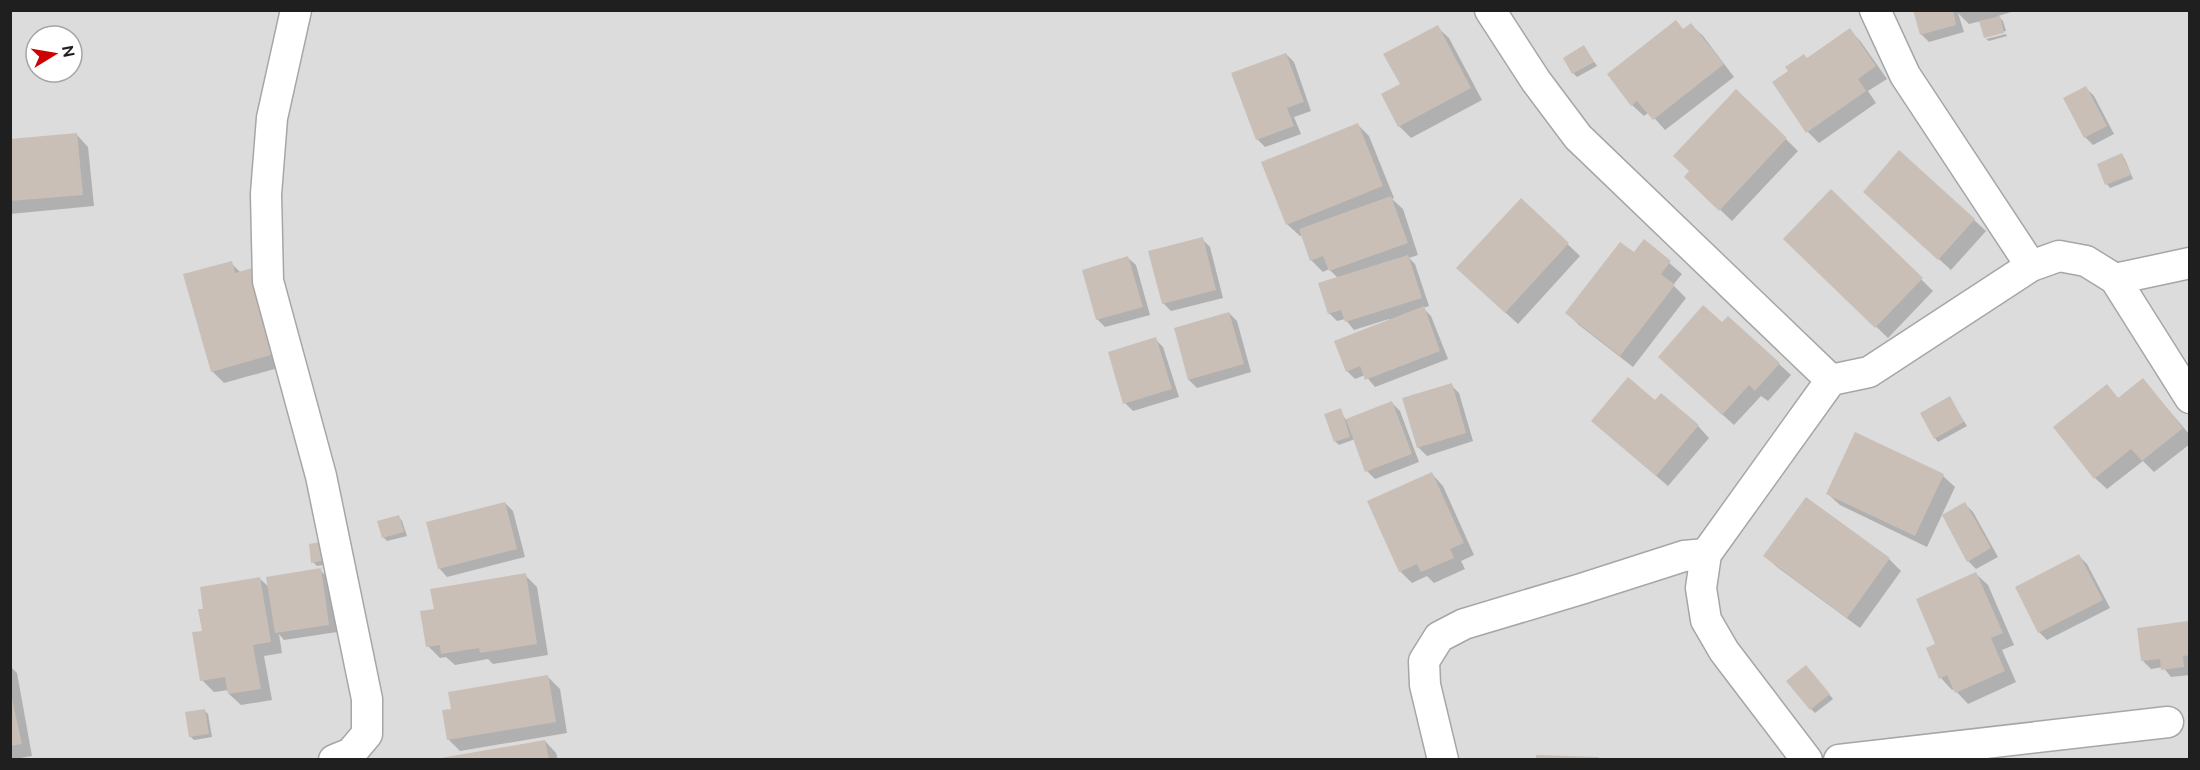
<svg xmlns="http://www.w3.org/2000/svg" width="2200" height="770" font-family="Ubuntu,sans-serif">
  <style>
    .residential { fill: #dddcdc; fill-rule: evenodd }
    .shadow { fill: #0003 }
    .building { fill: #c9bfb7 }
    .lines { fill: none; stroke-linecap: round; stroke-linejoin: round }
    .street-casing { stroke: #a6a6a6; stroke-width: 33 }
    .street { stroke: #fff; stroke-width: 30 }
  </style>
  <rect width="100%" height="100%" fill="#f1ede4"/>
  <path class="residential" d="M11,11H2189V759H11ZM36,36H72V72H36Z"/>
  <g class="shadow">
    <polygon points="1915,10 2018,10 1998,16 2003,21 2006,31 1985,36 1981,21 1969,24 1958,13 1964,32 1929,42 1921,34"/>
    <polygon points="1691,25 1703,36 1734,77 1665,130 1649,112 1644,116 1632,105 1684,30"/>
    <polygon points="1437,27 1449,38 1482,100 1411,138 1399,126"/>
    <polygon points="1850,30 1861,42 1887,79 1868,91 1876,103 1819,143 1808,132 1808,59"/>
    <polygon points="2006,34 2007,36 1989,41 1986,39"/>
    <polygon points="1584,47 1597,66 1577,77 1573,73"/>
    <polygon points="1286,54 1294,62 1311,111 1294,117 1301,134 1265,147 1257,139"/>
    <polygon points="2086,88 2094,96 2114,134 2093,145 2085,137 2065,99"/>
    <polygon points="1737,91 1798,151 1732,221 1686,177"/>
    <polygon points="1358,125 1369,136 1394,198 1392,199 1403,209 1418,255 1409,258 1415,264 1429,306 1423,308 1431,316 1448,359 1375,387 1365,375 1355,379 1347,371 1390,321 1389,319 1354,330 1345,319 1337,321 1329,313 1338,278 1329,269 1323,272 1311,260 1302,235 1300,236 1288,225 1263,163"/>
    <polygon points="77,135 88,147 94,206 10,214 10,141"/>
    <polygon points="2122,155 2125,159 2133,179 2110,188 2107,184 2099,164"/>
    <polygon points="1832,191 1933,291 1888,338 1785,239"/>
    <polygon points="1521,200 1580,256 1518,324 1470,280"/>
    <polygon points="1877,203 1974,220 1986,231 1951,270"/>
    <polygon points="1202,239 1210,247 1223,298 1171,311 1163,303"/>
    <polygon points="1644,241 1682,274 1673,285 1686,298 1633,367 1579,325 1567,313 1634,254"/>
    <polygon points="1127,257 1136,265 1150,315 1105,327 1097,319"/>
    <polygon points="231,263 241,273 296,363 224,383 212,371"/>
    <polygon points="1229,313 1237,321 1251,372 1197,388 1189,380 1175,329"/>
    <polygon points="1722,324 1779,364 1791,375 1768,401 1761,396 1734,425 1672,369"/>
    <polygon points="1155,339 1163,347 1179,397 1133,411 1125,403"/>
    <polygon points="2143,380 2190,435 2190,444 2154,472 2143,461 2107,489 2095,478 2107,386 2119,399"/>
    <polygon points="1451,385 1459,393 1473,441 1427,456 1419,448 1404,399"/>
    <polygon points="1949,398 1967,426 1938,442 1935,438"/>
    <polygon points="1655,402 1698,426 1709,438 1668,486 1605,432"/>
    <polygon points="1392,403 1400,411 1419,462 1375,479 1367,471 1355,439 1339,445 1335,441 1340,410 1346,420"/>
    <polygon points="1432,474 1443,486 1474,555 1461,561 1465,569 1434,583 1427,576 1412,583 1400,571"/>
    <polygon points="1943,476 1955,487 1927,547 1840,505 1828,494"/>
    <polygon points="1806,499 1889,559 1901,571 1860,628 1777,567 1765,556"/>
    <polygon points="505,503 513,511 525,557 447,577 439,568"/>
    <polygon points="1965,504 1973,512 1998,557 1976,569 1968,561"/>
    <polygon points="399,517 402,521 407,536 387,541 383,537"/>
    <polygon points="331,544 333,563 317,566 313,562"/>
    <polygon points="2079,556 2087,564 2110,608 2047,640 2039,632"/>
    <polygon points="320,570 328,578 337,632 284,640 279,634 282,653 264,656 272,700 241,705 229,694 229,690 214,692 202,680 205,610 260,579 270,588"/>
    <polygon points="1976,574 1988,585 2014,645 2002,650 2016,682 1968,704 1954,689 1952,690 1941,678"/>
    <polygon points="525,575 537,587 548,655 493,664 488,659 455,665 446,657 440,658 428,646 435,610"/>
    <polygon points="2188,623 2190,625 2190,675 2171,677 2163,667 2151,669 2143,661"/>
    <polygon points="10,666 17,673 32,756 10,760"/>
    <polygon points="1809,670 1833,699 1815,713 1811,709"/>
    <polygon points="548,677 560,689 567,733 460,751 448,739"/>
    <polygon points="204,710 208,714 212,737 194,740 190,736"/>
    <polygon points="545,741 556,753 558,760 443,760"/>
  </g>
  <g class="building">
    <polygon points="1913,10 1953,10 1956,25 1920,35"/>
    <polygon points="2000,16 2004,33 1984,38 1979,21"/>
    <polygon points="1676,20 1683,29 1691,23 1724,64 1653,120 1637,101 1631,106 1607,74"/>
    <polygon points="1438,25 1471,88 1398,127 1381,94 1400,84 1383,54"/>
    <polygon points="1850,28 1876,66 1858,79 1866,91 1806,133 1772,82 1788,71 1785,67 1804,54 1807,58"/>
    <polygon points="1584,45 1594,62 1572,74 1563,58"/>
    <polygon points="1286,53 1304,102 1287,108 1294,126 1256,140 1231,73"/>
    <polygon points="2086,86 2107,126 2084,138 2063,98"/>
    <polygon points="1736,89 1787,138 1719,211 1684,177 1689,171 1673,156"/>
    <polygon points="1358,123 1383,186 1286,225 1261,162"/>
    <polygon points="77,133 83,195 10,201 10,139"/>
    <polygon points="1899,150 1975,219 1938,260 1863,192"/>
    <polygon points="2122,153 2131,175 2105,185 2097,164"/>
    <polygon points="1831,189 1923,278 1875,328 1783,239"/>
    <polygon points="1391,196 1408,243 1329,271 1323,256 1310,261 1299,229"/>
    <polygon points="1521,198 1569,243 1505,313 1456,268"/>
    <polygon points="1203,237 1216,290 1162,304 1148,251"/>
    <polygon points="1644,239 1671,261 1661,274 1675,285 1620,356 1565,313 1620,242 1634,252"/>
    <polygon points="1408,255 1422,298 1345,322 1341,310 1328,314 1318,283"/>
    <polygon points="1128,256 1143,307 1096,320 1082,270"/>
    <polygon points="232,261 235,273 262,265 285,351 211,372 183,274"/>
    <polygon points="1703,305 1722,322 1728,316 1780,363 1755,391 1749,385 1722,415 1658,357"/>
    <polygon points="1424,306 1440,351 1365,380 1360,366 1346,372 1334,341"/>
    <polygon points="1229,312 1244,364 1188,380 1174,328"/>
    <polygon points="1156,337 1172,389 1123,404 1108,352"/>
    <polygon points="1628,377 1655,400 1661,393 1699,425 1656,476 1591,421"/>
    <polygon points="2143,378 2183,428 2142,461 2131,449 2094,479 2053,427 2107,384 2118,398"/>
    <polygon points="1452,383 1466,433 1417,448 1402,398"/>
    <polygon points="1950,396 1964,422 1934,439 1920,413"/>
    <polygon points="1392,401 1412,454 1365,472 1346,419"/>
    <polygon points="1341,408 1350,437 1334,442 1324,414"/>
    <polygon points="1855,432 1944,474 1915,536 1826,494"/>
    <polygon points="1432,472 1464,543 1450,549 1454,558 1421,572 1417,564 1399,572 1367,501"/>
    <polygon points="1806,497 1890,558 1847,618 1763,556"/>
    <polygon points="505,502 517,549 438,569 426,522"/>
    <polygon points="1965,502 1991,548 1967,562 1942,515"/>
    <polygon points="399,515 404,532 382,538 377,521"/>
    <polygon points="332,540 334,559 311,563 309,544"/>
    <polygon points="2079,554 2103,600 2038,633 2015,587"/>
    <polygon points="321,568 329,625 275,633 266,577"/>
    <polygon points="1976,572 2003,633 1991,638 2005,671 1955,693 1947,675 1939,679 1926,648 1935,644 1916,599"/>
    <polygon points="526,573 537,644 480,653 479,648 441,654 440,645 426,647 420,611 434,609 430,589"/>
    <polygon points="260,577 271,642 253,645 261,689 228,694 225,677 200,681 192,632 202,631 198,609 203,609 200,587"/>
    <polygon points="2188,621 2190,655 2183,656 2184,667 2161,670 2160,659 2141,661 2137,628"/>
    <polygon points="1806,665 1830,694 1810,710 1786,681"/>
    <polygon points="548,675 556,722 447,740 442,710 451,709 448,692"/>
    <polygon points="10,690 22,744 10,746"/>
    <polygon points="205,709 209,734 189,737 185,712"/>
    <polygon points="545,740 549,760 442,760 441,758"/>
    <polygon points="1536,755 1599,757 1599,760 1536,760"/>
  </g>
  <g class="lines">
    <g class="street-casing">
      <g id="street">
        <polyline points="296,10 272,118 266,194 268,281 321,476 367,699 367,734 351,753 334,760"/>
        <polyline points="1490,10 1536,81 1578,137 1831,380 1706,554 1701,588 1706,620 1724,651 1807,760"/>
        <polyline points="1875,10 1905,75 2031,266"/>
        <polyline points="2115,279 2190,263"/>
        <polyline points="1831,380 1869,372 2031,266 2059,256 2086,261 2115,279 2190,398"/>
        <polyline points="1443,760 1425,685 1424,661 1439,637 1464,624 1581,589 1684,556 1706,554"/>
        <polyline points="1839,760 2168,722"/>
      </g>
    </g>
    <use href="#street" class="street"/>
  </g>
  <rect width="2200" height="770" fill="none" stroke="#1f1f1f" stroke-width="24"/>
  <g transform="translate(54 54) rotate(79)"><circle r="28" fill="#ffffff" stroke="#a5a5a5" stroke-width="1.5"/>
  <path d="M0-4.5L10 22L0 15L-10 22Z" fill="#ce0200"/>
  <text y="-9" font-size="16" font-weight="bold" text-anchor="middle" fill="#1f1f1f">N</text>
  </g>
</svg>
